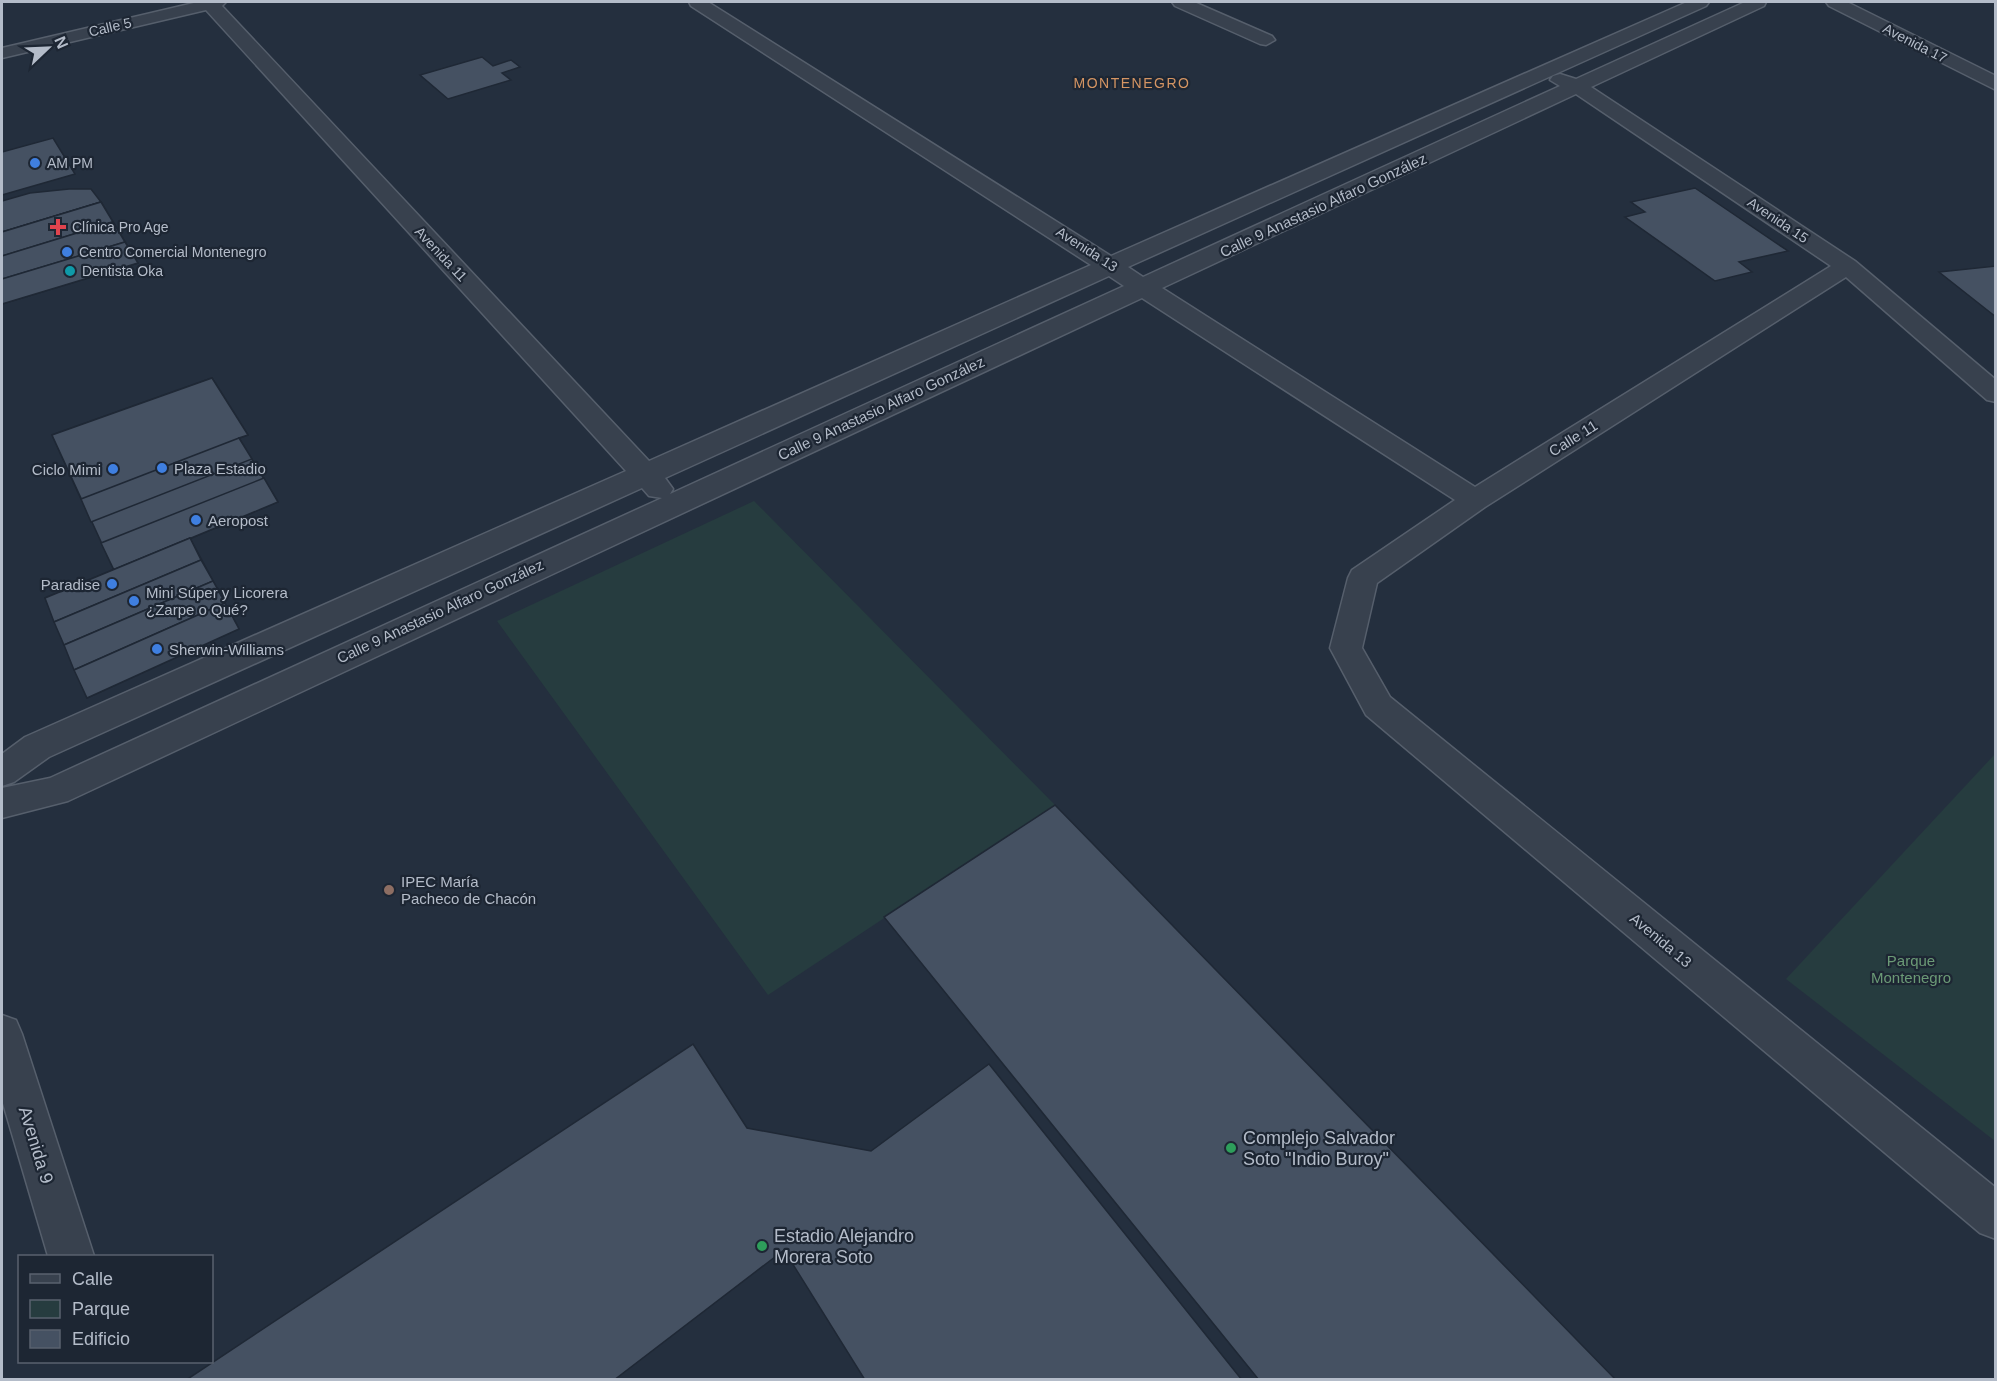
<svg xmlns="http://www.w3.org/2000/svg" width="1997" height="1381" font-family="Arial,sans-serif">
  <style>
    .green { fill: #263c3f }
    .building { fill: #455162; stroke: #1f2835; stroke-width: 1.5 }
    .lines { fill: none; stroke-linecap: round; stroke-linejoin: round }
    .minor-casing { stroke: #565f6c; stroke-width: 3 }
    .minor { fill: #38414e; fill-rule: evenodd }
    .shop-dot { fill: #3f7fe0; stroke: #1d2633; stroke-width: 2 }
    .health-dot { fill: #e0444e; stroke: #1d2633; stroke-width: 2 }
    .culture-dot { fill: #0f9aa8; stroke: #1d2633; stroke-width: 2 }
    .education-dot { fill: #8d6e63; stroke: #1d2633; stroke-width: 2 }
    .leisure-dot { fill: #2e9e5b; stroke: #1d2633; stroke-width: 2 }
    .labels { text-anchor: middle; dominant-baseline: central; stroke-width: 4.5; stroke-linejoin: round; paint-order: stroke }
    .far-street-label { font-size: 14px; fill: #b4bcc9; stroke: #1d2633 }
    .far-neighbourhood-label { font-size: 14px; letter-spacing: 1.5px; fill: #d59563; stroke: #1d2633 }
    .far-poi-label { font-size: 14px; fill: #b4bcc9; stroke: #1d2633; text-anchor: start }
    .street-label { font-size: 15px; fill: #b4bcc9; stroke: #1d2633 }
    .poi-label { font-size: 15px; fill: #b4bcc9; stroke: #1d2633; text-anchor: start }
    .park-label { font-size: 15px; fill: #6b9a76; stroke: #1d2633 }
    .near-poi-label { font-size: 18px; fill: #b4bcc9; stroke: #1d2633; text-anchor: start }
    .near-street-label { font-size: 18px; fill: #b4bcc9; stroke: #1d2633 }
  </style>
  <rect width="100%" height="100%" fill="#242f3e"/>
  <g class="green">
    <polygon points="754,501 1055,805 768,995 497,621"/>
    <polygon points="1995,754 1995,1141 1786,979"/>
  </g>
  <g class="building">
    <polygon points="482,57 493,66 511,60 520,67 502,73 511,80 448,99 420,75"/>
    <polygon points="53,138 75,174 2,195 2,152"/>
    <polygon points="1695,188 1788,251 1739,262 1752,272 1715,281 1625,217 1645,212 1631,202"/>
    <polygon points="69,189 91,189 101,202 2,232 2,201 30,193"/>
    <polygon points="101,202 138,263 2,304 2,232"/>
    <polygon points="101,202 113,222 2,256 2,232"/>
    <polygon points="113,222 125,242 2,279 2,256"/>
    <polygon points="125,242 138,263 2,304 2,279"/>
    <polygon points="1996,266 1996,317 1939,272"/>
    <polygon points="212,378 248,435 81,499 52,435"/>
    <polygon points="212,378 248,435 239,438 278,502 114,570 52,435"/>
    <polygon points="239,438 252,459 91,522 81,499"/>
    <polygon points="264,478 278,502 114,570 101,543"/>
    <polygon points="190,538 239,629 87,698 45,598"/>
    <polygon points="190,538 201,560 54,622 45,598"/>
    <polygon points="201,560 213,581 64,645 54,622"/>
    <polygon points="213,581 225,603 74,670 64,645"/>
    <polygon points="225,603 239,629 87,698 74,670"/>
    <polygon points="1055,805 1616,1380 1259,1380 884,917"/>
    <polygon points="693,1044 747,1128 871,1151 989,1064 1242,1380 865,1380 784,1250 614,1380 186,1380"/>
  </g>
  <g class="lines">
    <g class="minor-casing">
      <g id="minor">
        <path d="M198,2H226L222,6L649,461L1091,265L691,6L689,2H708L1111,256L1687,2H1709L1706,6L1128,267L1143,277L1560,86L1550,80L1553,76L1560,74L1576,79L1745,2H1766L1764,6L1591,87L1855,261L1996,380V402L1987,400L1846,277L1485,507L1377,583L1362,648L1390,697L1996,1188V1239L1980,1233L1366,715L1330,648L1348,578L1352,570L1455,500L1142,298L68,801L2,818V788L50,778L662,498L649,496L642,488L49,757L14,782L2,786V754L25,737L626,471L206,10L2,58V48ZM1576,94L1831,266L1475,487L1162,288ZM1109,276L1124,286L670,494L673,489L665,478Z"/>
        <polygon points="1172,2 1194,2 1272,36 1275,40 1266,45 1260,44 1175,6"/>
        <polygon points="1826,2 1847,2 1996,76 1996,90 1829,6"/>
        <polygon points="2,1015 16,1020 22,1034 94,1256 48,1256 2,1100"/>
      </g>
    </g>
    <use href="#minor" class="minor"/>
  </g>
  <g class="shop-dot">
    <circle cx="35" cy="163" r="6"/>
    <circle cx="67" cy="252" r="6"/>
    <circle cx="162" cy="468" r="6"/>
    <circle cx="113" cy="469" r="6"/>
    <circle cx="196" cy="520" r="6"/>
    <circle cx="112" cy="584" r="6"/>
    <circle cx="134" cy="601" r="6"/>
    <circle cx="157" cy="649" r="6"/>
  </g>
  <path class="health-dot" d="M55 218h6v6h6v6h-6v6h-6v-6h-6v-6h6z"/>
  <circle class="culture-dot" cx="70" cy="271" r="6"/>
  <circle class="education-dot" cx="389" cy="890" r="6"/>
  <g class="leisure-dot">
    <circle cx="1231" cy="1148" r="6"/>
    <circle cx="762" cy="1246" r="6"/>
  </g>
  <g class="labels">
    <g class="far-street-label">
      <text transform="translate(110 27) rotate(-13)">Calle 5</text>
      <text transform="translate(1915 43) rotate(27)">Avenida 17</text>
      <text transform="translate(1778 220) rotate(34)">Avenida 15</text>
      <text transform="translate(1087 249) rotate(33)">Avenida 13</text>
      <text transform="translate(441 254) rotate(47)">Avenida 11</text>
    </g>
    <g class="far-neighbourhood-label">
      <text x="1132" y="83">MONTENEGRO</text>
    </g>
    <g class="far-poi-label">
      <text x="47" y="163">AM PM</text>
      <text x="72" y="227">Clínica Pro Age</text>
      <text x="79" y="252">Centro Comercial Montenegro</text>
      <text x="82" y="271">Dentista Oka</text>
    </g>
    <g class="street-label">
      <text transform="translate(1323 205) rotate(-25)">Calle 9 Anastasio Alfaro González</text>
      <text transform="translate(881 408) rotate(-25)">Calle 9 Anastasio Alfaro González</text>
      <text transform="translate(1573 438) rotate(-32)">Calle 11</text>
      <text transform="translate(440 611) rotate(-25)">Calle 9 Anastasio Alfaro González</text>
      <text transform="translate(1661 940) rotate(40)">Avenida 13</text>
    </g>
    <g class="poi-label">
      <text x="174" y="468">Plaza Estadio</text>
      <text x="101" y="469" text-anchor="end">Ciclo Mimi</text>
      <text x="208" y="520">Aeropost</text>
      <text x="100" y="584" text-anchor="end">Paradise</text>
      <text x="146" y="592">Mini Súper y Licorera<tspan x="146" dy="17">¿Zarpe o Qué?</tspan></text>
      <text x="169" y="649">Sherwin-Williams</text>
      <text x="401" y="881">IPEC María<tspan x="401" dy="17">Pacheco de Chacón</tspan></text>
    </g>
    <g class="park-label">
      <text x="1911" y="960">Parque<tspan x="1911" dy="17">Montenegro</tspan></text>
    </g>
    <g class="near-poi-label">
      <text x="1243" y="1138">Complejo Salvador<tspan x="1243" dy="21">Soto "Indio Buroy"</tspan></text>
      <text x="774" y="1236">Estadio Alejandro<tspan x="774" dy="21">Morera Soto</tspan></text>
    </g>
    <g class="near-street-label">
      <text transform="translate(36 1145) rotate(73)">Avenida 9</text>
    </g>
  </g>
  <rect width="1997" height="1381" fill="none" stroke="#b4bcc9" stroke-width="6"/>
  <rect x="18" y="1255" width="195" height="108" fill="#1d2633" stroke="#59626f" stroke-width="1.5"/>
  <rect x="30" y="1274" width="30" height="9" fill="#38414e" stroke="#59626f" stroke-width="1.5"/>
  <text x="72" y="1285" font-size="18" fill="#b4bcc9">Calle</text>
  <rect x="30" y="1300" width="30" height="18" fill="#263c3f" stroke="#59626f" stroke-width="1.5"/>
  <text x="72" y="1315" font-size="18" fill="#b4bcc9">Parque</text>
  <rect x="30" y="1330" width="30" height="18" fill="#455162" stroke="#59626f" stroke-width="1.5"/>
  <text x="72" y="1345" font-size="18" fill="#b4bcc9">Edificio</text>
  <g transform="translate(48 48) rotate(67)" stroke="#1d2633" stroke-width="4.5" paint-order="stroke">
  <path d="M0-4.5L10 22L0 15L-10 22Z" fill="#b4bcc9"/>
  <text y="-9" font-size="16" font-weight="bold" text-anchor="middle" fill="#b4bcc9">N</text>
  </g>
</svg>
